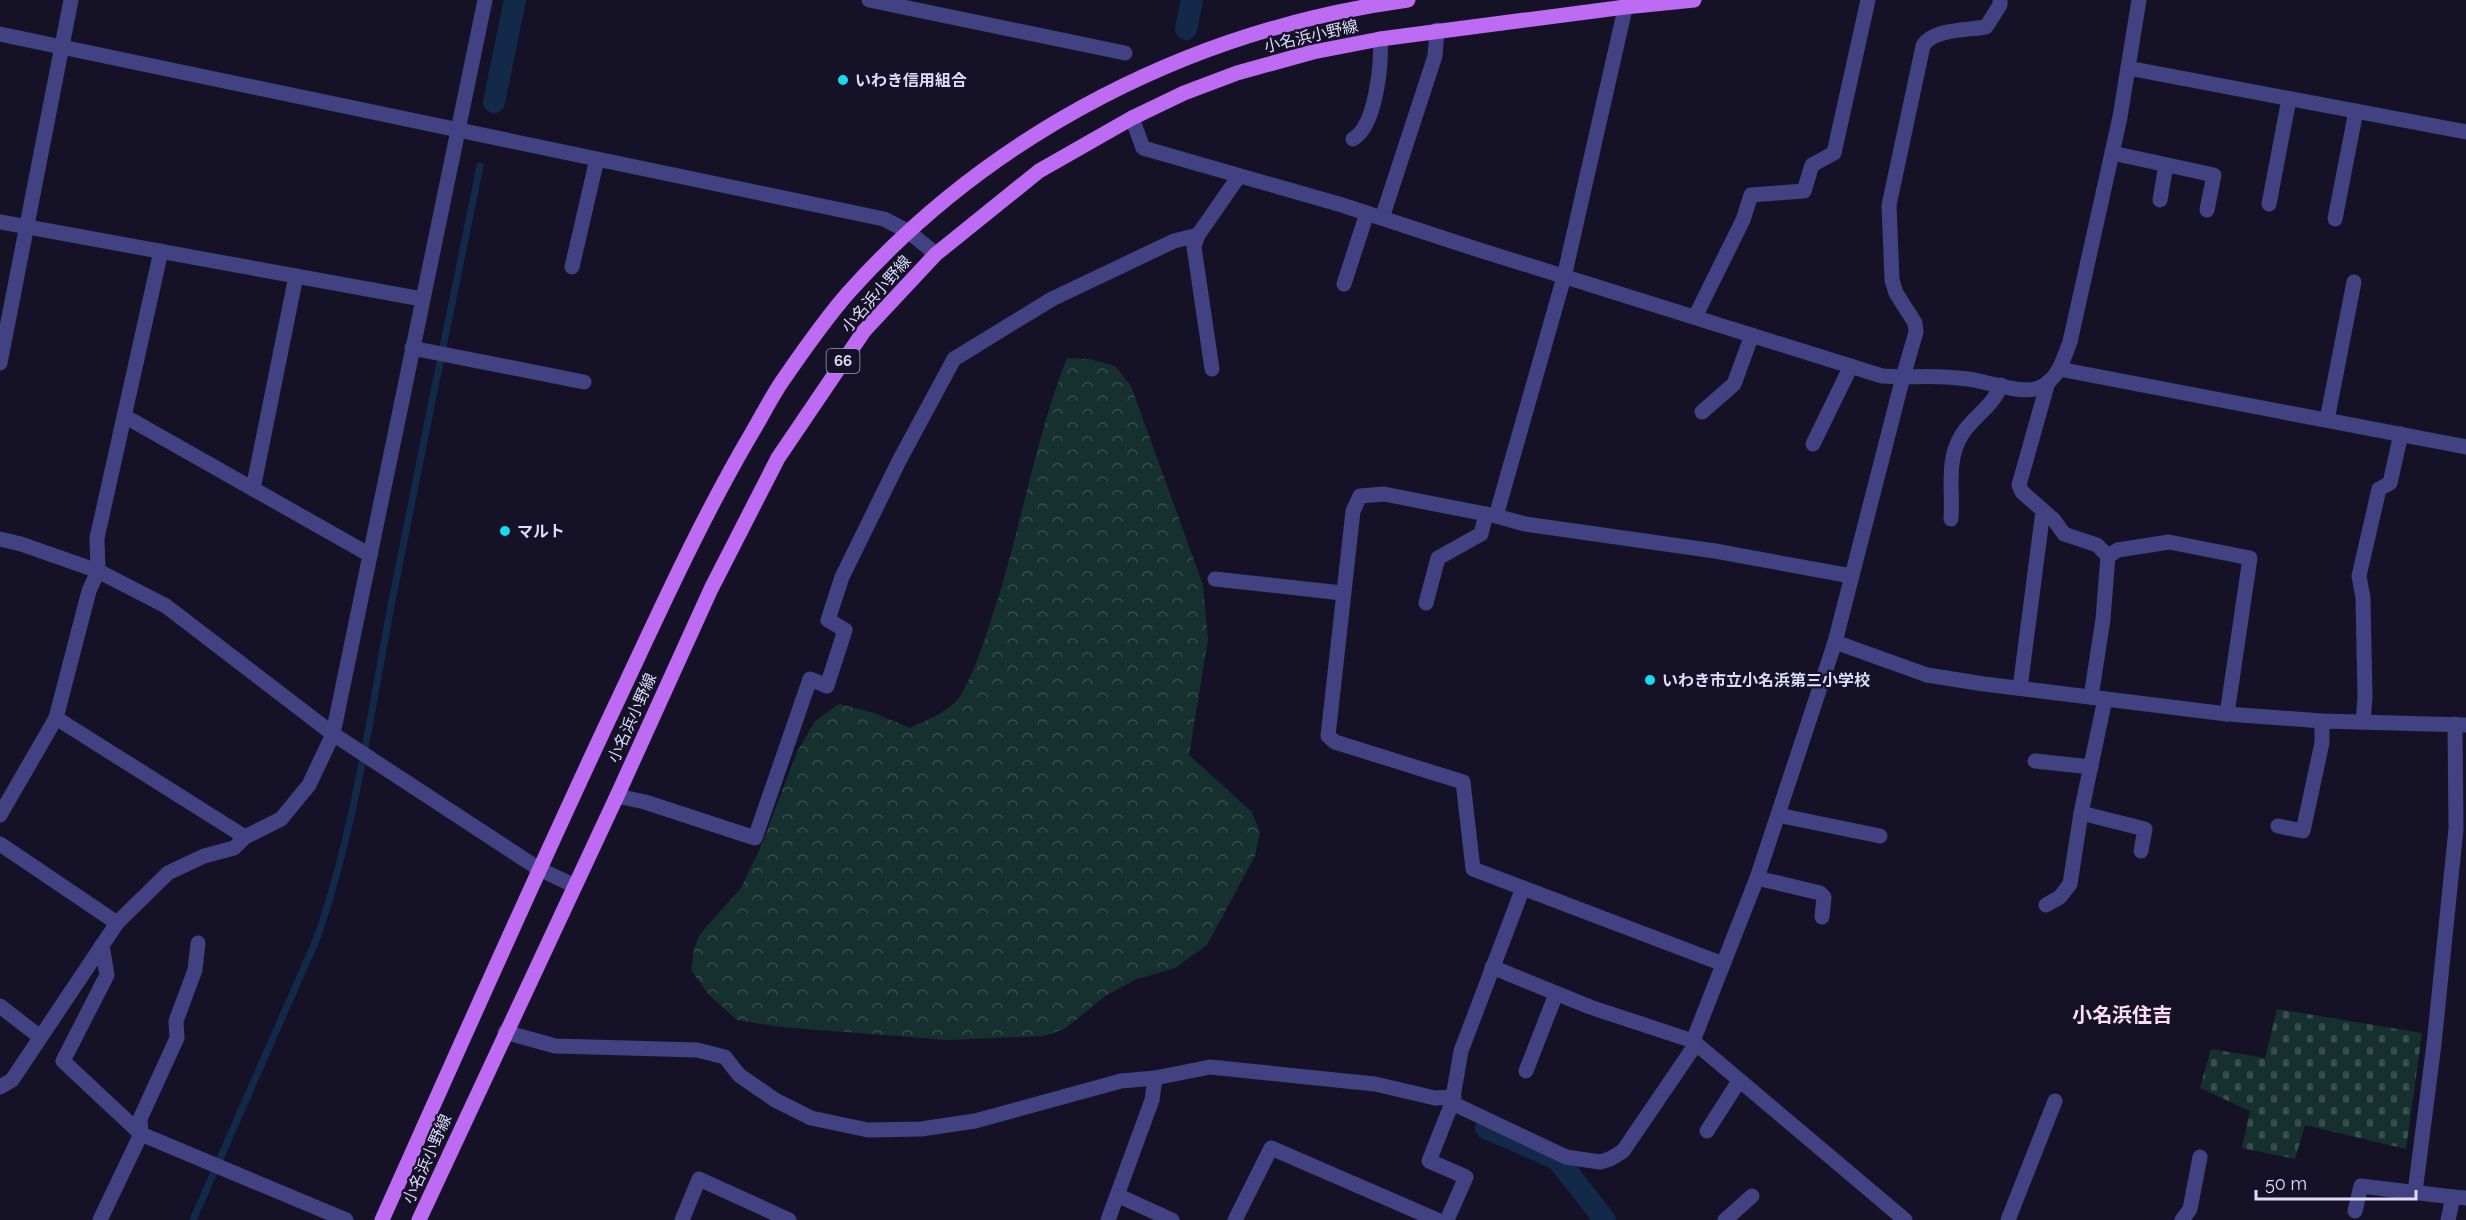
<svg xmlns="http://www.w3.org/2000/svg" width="2466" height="1220" font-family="Raleway,'Noto Sans JP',sans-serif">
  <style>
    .forest { fill: url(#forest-crowns) }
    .cemetery { fill: url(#cemetery-stones) }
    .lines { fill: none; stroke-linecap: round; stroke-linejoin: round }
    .stream { stroke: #13294a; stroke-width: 7 }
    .canal { stroke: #13294a; stroke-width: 22 }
    .street { stroke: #424182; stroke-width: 15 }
    .primary { stroke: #bd6bf3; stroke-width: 15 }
    .poi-dot { fill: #17dbec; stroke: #151227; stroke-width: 2 }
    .labels { text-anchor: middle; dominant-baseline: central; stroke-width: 4.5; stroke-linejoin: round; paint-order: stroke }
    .shield { fill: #151227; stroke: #a29fbc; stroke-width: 1.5 }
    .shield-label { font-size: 15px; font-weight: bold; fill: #dedbfc }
    .street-label { font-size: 16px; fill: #dedbfc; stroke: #151227 }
    .poi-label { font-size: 16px; font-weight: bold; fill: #dedbfc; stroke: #151227; text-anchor: start }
    .quarter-label { font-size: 20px; font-weight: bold; fill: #fcddf1; stroke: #151227 }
  </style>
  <defs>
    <pattern id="forest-crowns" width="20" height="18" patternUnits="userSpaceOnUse" patternTransform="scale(1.5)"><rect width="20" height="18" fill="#15302f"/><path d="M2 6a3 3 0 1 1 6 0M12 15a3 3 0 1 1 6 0" fill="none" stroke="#374d4e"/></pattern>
    <pattern id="cemetery-stones" width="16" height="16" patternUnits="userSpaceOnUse" patternTransform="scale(1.5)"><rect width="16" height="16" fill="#15302f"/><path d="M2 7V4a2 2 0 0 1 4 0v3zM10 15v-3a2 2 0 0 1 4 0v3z" fill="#374d4e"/></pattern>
  </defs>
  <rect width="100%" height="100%" fill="#151227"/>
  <path class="forest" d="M1067,358L1089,359L1115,366L1131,386L1203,585L1208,640L1189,755L1252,812L1260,833L1255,856L1207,945L1175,968L1137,979L1105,996L1066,1028L1045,1036L948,1040L780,1027L737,1020L709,995L691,970L694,949L700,934L741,888L762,844L797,752L815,721L839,704L874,713L910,728C928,719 951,712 962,693C975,670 984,642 992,617C1021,531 1034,441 1067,358Z"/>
  <polygon class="cemetery" points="2277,1009 2422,1033 2406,1149 2305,1125 2295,1159 2242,1148 2250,1111 2200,1088 2211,1049 2265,1058"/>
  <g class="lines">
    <path class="stream" d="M193,1220L317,938C354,831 370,717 391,606C420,459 450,313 480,166"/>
    <g class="canal">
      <polyline points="1186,29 1192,0"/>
      <polyline points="494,102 515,0"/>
      <polyline points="1486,1128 1557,1159 1605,1220"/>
    </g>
    <g class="street">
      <polyline points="869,0 1125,53"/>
      <polyline points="0,34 884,219 909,232 936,254"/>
      <polyline points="2128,68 2466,132"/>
      <path d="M1132,118L1143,148L1342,205L1470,247L1882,376L1903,377L1916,332L1915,323L1896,293L1892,280L1889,205L1923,46C1932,29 1968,30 1986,27L2000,5V0"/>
      <path d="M1353,139C1376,126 1382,63 1380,39"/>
      <polyline points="2112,153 2214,175 2207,210"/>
      <polyline points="2160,200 2166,165"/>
      <polyline points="2269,204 2289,99"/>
      <polyline points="1382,218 1435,56 1437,30"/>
      <polyline points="2335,219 2356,111"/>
      <polyline points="0,222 422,299"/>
      <polyline points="572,267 597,159"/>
      <polyline points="1344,284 1367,213"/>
      <polyline points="1695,317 1743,220 1751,195 1804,191 1812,165 1834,153 1868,0"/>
      <polyline points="412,348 584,382"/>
      <polyline points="0,363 71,0"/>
      <polyline points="1212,369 1194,247 1198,235 1239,176"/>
      <polyline points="2059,369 2466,447"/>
      <polyline points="2048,382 2019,485 2022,492 2054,520 2064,534 2097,545 2108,556"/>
      <polyline points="1702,412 1734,384 1752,335"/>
      <polyline points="126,417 370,555"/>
      <polyline points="2327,420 2354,282"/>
      <polyline points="1813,444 1851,366"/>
      <polyline points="253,489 296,276"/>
      <polyline points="1496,516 1564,277 1627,0"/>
      <path d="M1951,519C1953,491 1946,461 1961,436C1972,417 1993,407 2001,385"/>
      <polyline points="0,539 21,544 98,571 166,606 333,734 539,869 573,885"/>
      <polyline points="1215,579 1342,593"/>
      <polyline points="1426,603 1438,558 1481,534 1486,514"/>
      <polyline points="1835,642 1927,675 1984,684 2227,714 2322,721 2466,725"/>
      <polyline points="2020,688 2043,511"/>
      <polyline points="2091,697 2103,619 2108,556 2118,550 2169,542 2250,558 2227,714"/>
      <polyline points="56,718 245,837"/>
      <polyline points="2363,722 2365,698 2363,598 2359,576 2379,489 2390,483 2401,434"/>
      <polyline points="2035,761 2091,767"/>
      <polyline points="617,796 645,802 755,838 810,679 827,686 845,630 828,620 842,577 899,461 954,359 1052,299 1174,241 1198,235"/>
      <polyline points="2081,813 2145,829 2141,851"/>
      <polyline points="0,815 56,718 89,591 98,571 97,538 161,251"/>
      <polyline points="1778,815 1880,836"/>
      <polyline points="2278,826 2303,831 2322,743 2322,721"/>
      <polyline points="0,844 117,923"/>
      <polyline points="1757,878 1820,893 1824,897 1822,917"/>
      <polyline points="2046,905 2060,897 2070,884 2081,813 2105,699"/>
      <polyline points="102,945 107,975 63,1061 141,1134"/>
      <polyline points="1723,964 1473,869 1463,782 1335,742 1328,736 1353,511 1360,496 1384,494 1496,516 1525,524 1715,551 1851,576"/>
      <polyline points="1492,967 1590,1007 1693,1041 1905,1220"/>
      <polyline points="0,1006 40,1037"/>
      <polyline points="505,1032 555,1046 697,1050 725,1057 739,1075 775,1100 811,1118 868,1130 921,1129 975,1121 1121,1081 1155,1078 1210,1067 1375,1084 1435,1098 1454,1097"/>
      <path d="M1693,1041L1757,878L1835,642L1903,377C1925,376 1946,376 1968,379C1986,381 2024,396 2041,387C2059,378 2063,359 2070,342L2120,117L2139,0"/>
      <polyline points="1526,1071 1556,994"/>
      <polyline points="0,1087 12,1080 117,923 168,873 204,856 234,848 245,837 281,819 309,785 333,734 485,0"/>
      <polyline points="1452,1103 1566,1157 1600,1162 1610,1159 1623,1151 1696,1044"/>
      <polyline points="1707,1131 1739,1081"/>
      <polyline points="141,1134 140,1119 177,1038 176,1021 195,970 198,943"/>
      <polyline points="2415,1192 2434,1044 2456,829 2455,724"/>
      <polyline points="1119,1196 1172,1220"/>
      <polyline points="2355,1211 2361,1186 2453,1197"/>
      <polyline points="100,1220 141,1134 346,1220"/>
      <polyline points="682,1220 699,1179 789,1220"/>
      <polyline points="1108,1220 1152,1100 1155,1078"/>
      <polyline points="1235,1220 1271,1148 1437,1220"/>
      <polyline points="1447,1220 1466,1177 1429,1161 1452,1103 1461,1051 1523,888"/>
      <polyline points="1725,1220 1752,1196"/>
      <polyline points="2008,1220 2055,1101"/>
      <polyline points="2182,1220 2190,1209 2200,1157"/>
      <polyline points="2448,1220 2453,1197 2466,1198"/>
    </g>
    <g class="primary">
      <path d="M382,1220C457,1053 531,885 609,719C655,622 698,524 753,431C763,414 772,396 783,380C803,351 825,319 849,292C993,131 1194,29 1408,0"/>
      <polyline points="419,1220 617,796 711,589 778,458 864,331 936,254 1039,171 1132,118 1184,93 1237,73 1313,52 1380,39 1625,7 1694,0"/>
    </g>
  </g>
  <g class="poi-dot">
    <circle cx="843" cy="80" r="6"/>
    <circle cx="505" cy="531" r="6"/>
    <circle cx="1650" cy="680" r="6"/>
  </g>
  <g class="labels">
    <rect class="shield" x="826.5" y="349" width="33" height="24" rx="4.5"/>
    <g class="shield-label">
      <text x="843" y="361">66</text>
    </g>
    <g class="street-label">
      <text transform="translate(1311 36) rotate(-13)">小名浜小野線</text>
      <text transform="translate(876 294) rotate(-49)">小名浜小野線</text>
      <text transform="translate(632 718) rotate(-66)">小名浜小野線</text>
      <text transform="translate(427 1159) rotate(-66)">小名浜小野線</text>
    </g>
    <g class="poi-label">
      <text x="855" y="80">いわき信用組合</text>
      <text x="517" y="531">マルト</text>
      <text x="1662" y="680">いわき市立小名浜第三小学校</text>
    </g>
    <g class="quarter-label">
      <text x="2122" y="1015">小名浜住吉</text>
    </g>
  </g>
  <path d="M2256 1190v9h160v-9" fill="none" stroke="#dedbfc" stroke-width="3"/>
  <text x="2265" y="1190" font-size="18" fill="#dedbfc" stroke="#151227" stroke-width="4.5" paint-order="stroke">50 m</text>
</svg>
